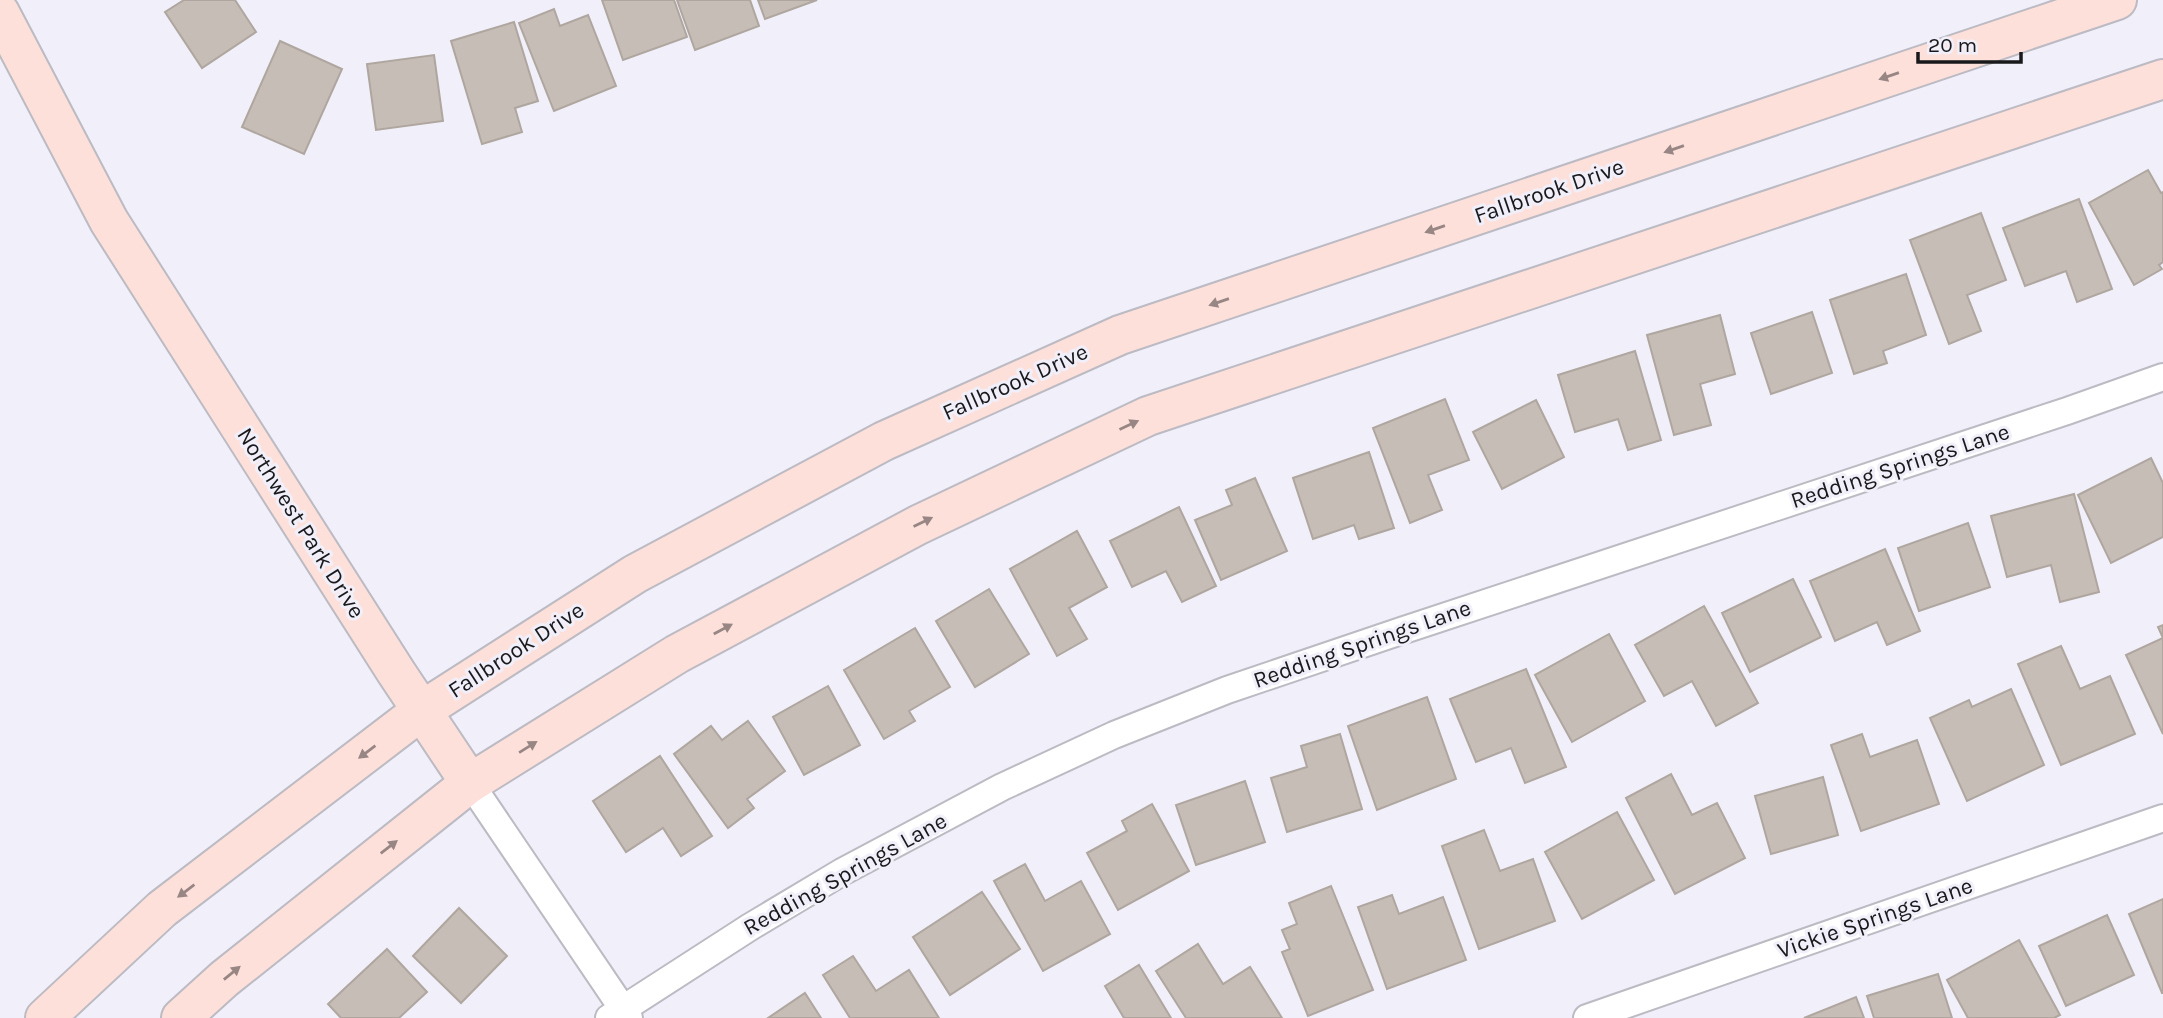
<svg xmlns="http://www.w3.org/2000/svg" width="2163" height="1018" font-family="Karla,sans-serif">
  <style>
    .building { fill: #c6bdb7; stroke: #aea69f; stroke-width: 2 }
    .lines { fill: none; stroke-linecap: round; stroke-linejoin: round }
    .street-casing { stroke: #bcbac3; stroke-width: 30 }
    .secondary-casing { stroke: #bcbac3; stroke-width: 42 }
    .street { stroke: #fff; stroke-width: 26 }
    .secondary { stroke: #fee0da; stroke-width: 38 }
    .oneway { fill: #978684 }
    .labels { text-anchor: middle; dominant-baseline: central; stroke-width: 6; stroke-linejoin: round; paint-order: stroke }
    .street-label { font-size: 23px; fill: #19181b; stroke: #f1eff9 }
  </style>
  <rect width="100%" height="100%" fill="#f1eff9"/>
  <g class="building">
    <polygon points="184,0 235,0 256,32 202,68 165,12"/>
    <polygon points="602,0 674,0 687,37 623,60"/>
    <polygon points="677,0 750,0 759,26 695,50"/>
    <polygon points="758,0 817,0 765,19"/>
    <polygon points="554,9 560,26 588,15 616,86 554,111 519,23"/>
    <polygon points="514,22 538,101 515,108 522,132 482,144 451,41"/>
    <polygon points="280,41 342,69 304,154 242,127"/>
    <polygon points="434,55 443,121 376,130 367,64"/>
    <polygon points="2148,170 2161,193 2163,192 2163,262 2159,265 2162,269 2134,285 2089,203"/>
    <polygon points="2079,199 2112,289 2077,302 2066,271 2025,286 2003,228"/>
    <polygon points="1981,213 2006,280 1967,295 1981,331 1949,344 1910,240"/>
    <polygon points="1906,274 1926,335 1883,351 1887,363 1854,374 1830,300"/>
    <polygon points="1812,312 1832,373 1771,394 1751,333"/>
    <polygon points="1720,315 1735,374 1700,384 1711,425 1674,435 1647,335"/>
    <polygon points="1635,351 1661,440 1628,450 1618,419 1575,432 1558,375"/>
    <polygon points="1445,399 1469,460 1428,475 1442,510 1410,523 1373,428"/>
    <polygon points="1536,400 1564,457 1502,489 1473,432"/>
    <polygon points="1369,452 1394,528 1359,539 1354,525 1313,539 1293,478"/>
    <polygon points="2151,458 2163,483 2163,537 2111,563 2078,495"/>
    <polygon points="1255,478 1287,551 1221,580 1195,520 1232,505 1226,490"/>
    <polygon points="2074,494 2099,592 2060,602 2051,565 2007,577 1991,516"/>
    <polygon points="1179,507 1216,586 1182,602 1166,571 1132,587 1110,541"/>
    <polygon points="1968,523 1990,587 1919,611 1898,548"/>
    <polygon points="1077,531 1107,587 1069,608 1087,639 1057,656 1010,569"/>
    <polygon points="1885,549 1920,631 1887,645 1877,622 1835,641 1810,581"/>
    <polygon points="1793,579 1821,637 1750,672 1722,613"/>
    <polygon points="989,589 1029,654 975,687 936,621"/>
    <polygon points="1704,606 1758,703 1716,726 1692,681 1664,696 1635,645"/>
    <polygon points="2163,625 2163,734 2126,655 2163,638 2158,627"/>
    <polygon points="915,628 950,687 909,711 915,721 884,739 844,670"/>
    <polygon points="1609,634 1645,701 1572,742 1535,675"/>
    <polygon points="2061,646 2080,689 2110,676 2135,734 2061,765 2018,664"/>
    <polygon points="1526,669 1566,767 1525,783 1511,748 1476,762 1450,699"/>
    <polygon points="828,686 860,745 804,775 773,717"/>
    <polygon points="2011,689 2044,765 1967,801 1930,718 1969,700 1972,707"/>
    <polygon points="1427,697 1456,779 1377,810 1348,726"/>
    <polygon points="748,721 785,771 747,799 754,808 728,828 674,754 711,726 722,740"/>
    <polygon points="1340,734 1362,809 1287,832 1271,778 1307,767 1301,746"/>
    <polygon points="1862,734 1870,757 1917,740 1939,804 1861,831 1831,745"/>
    <polygon points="660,756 712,836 681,856 663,828 626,852 593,801"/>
    <polygon points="1671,774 1692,815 1717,803 1745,858 1675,894 1626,798"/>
    <polygon points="1823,777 1838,835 1771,854 1755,796"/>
    <polygon points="1245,781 1265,842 1196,865 1176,805"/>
    <polygon points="1152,804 1189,871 1118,910 1087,853 1127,831 1122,821"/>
    <polygon points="1617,812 1654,880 1582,919 1545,852"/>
    <polygon points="1484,830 1500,871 1533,859 1555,921 1479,949 1442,846"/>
    <polygon points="1025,864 1045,901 1081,881 1110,934 1043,971 994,881"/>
    <polygon points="1331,886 1373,990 1308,1016 1282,952 1290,949 1282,930 1297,924 1289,903"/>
    <polygon points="982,892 1020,949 950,995 913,937"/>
    <polygon points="1392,895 1399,914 1443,897 1466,960 1387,989 1358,907"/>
    <polygon points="2163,899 2163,993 2162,993 2129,914"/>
    <polygon points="459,908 507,956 461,1003 413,956"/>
    <polygon points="2107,915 2134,975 2066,1006 2039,946"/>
    <polygon points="2019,940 2060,1015 2054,1018 1968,1018 1947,980"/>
    <polygon points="1198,944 1223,984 1250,967 1282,1018 1186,1018 1156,971"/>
    <polygon points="387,949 427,992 399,1018 341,1018 328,1004"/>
    <polygon points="853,956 876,991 909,970 939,1018 850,1018 823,975"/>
    <polygon points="1139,965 1171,1018 1124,1018 1105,986"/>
    <polygon points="1938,974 1952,1018 1874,1018 1867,996"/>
    <polygon points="805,993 821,1018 768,1018"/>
    <polygon points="1856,997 1864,1018 1804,1018"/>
  </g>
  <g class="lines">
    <g class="street-casing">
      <g id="street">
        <polyline points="470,783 629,1018"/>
        <polyline points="609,1018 750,927 842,872 1002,787 1114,735 1227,690 1401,631 2067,411 2163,377"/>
        <polyline points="1587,1018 2163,818"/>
      </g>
    </g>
    <g class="secondary-casing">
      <g id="secondary">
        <polyline points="0,13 109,221 396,672 470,783"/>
        <polyline points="45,1018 162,909 421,711 635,574 884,441 1120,335 2117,0"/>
        <polyline points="181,1018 224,979 470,783 677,654 918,525 1148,416 2163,79"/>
      </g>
    </g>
    <use href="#street" class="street"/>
    <use href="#secondary" class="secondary"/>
  </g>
  <defs><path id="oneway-solid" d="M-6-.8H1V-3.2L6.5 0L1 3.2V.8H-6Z" transform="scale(1.75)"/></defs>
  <g class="oneway">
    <use href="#oneway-solid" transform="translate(1889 76) rotate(161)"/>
    <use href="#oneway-solid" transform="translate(1674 149) rotate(161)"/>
    <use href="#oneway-solid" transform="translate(1435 229) rotate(161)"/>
    <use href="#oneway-solid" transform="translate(1219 302) rotate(161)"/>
    <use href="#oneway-solid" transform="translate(1129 425) rotate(-25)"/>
    <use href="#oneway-solid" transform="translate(923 522) rotate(-26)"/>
    <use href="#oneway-solid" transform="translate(723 629) rotate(-28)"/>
    <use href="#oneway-solid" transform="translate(528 747) rotate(-32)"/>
    <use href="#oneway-solid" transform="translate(367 752) rotate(143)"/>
    <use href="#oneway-solid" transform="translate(389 847) rotate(-38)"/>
    <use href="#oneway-solid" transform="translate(186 891) rotate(143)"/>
    <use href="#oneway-solid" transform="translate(232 973) rotate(-39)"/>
  </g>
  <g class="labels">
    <g class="street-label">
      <text transform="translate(1549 191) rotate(-19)">Fallbrook Drive</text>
      <text transform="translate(1015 382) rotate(-24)">Fallbrook Drive</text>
      <text transform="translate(1900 466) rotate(-18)">Redding Springs Lane</text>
      <text transform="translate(301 523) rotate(58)">Northwest Park Drive</text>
      <text transform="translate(1362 644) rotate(-19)">Redding Springs Lane</text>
      <text transform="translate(516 650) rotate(-33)">Fallbrook Drive</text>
      <text transform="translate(845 874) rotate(-29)">Redding Springs Lane</text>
      <text transform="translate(1875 918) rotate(-19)">Vickie Springs Lane</text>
    </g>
  </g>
  <path d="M1918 52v10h103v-10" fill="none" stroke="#19181b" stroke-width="3.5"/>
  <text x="1928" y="52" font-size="21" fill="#19181b" stroke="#f1eff9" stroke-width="5" paint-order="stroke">20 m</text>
</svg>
